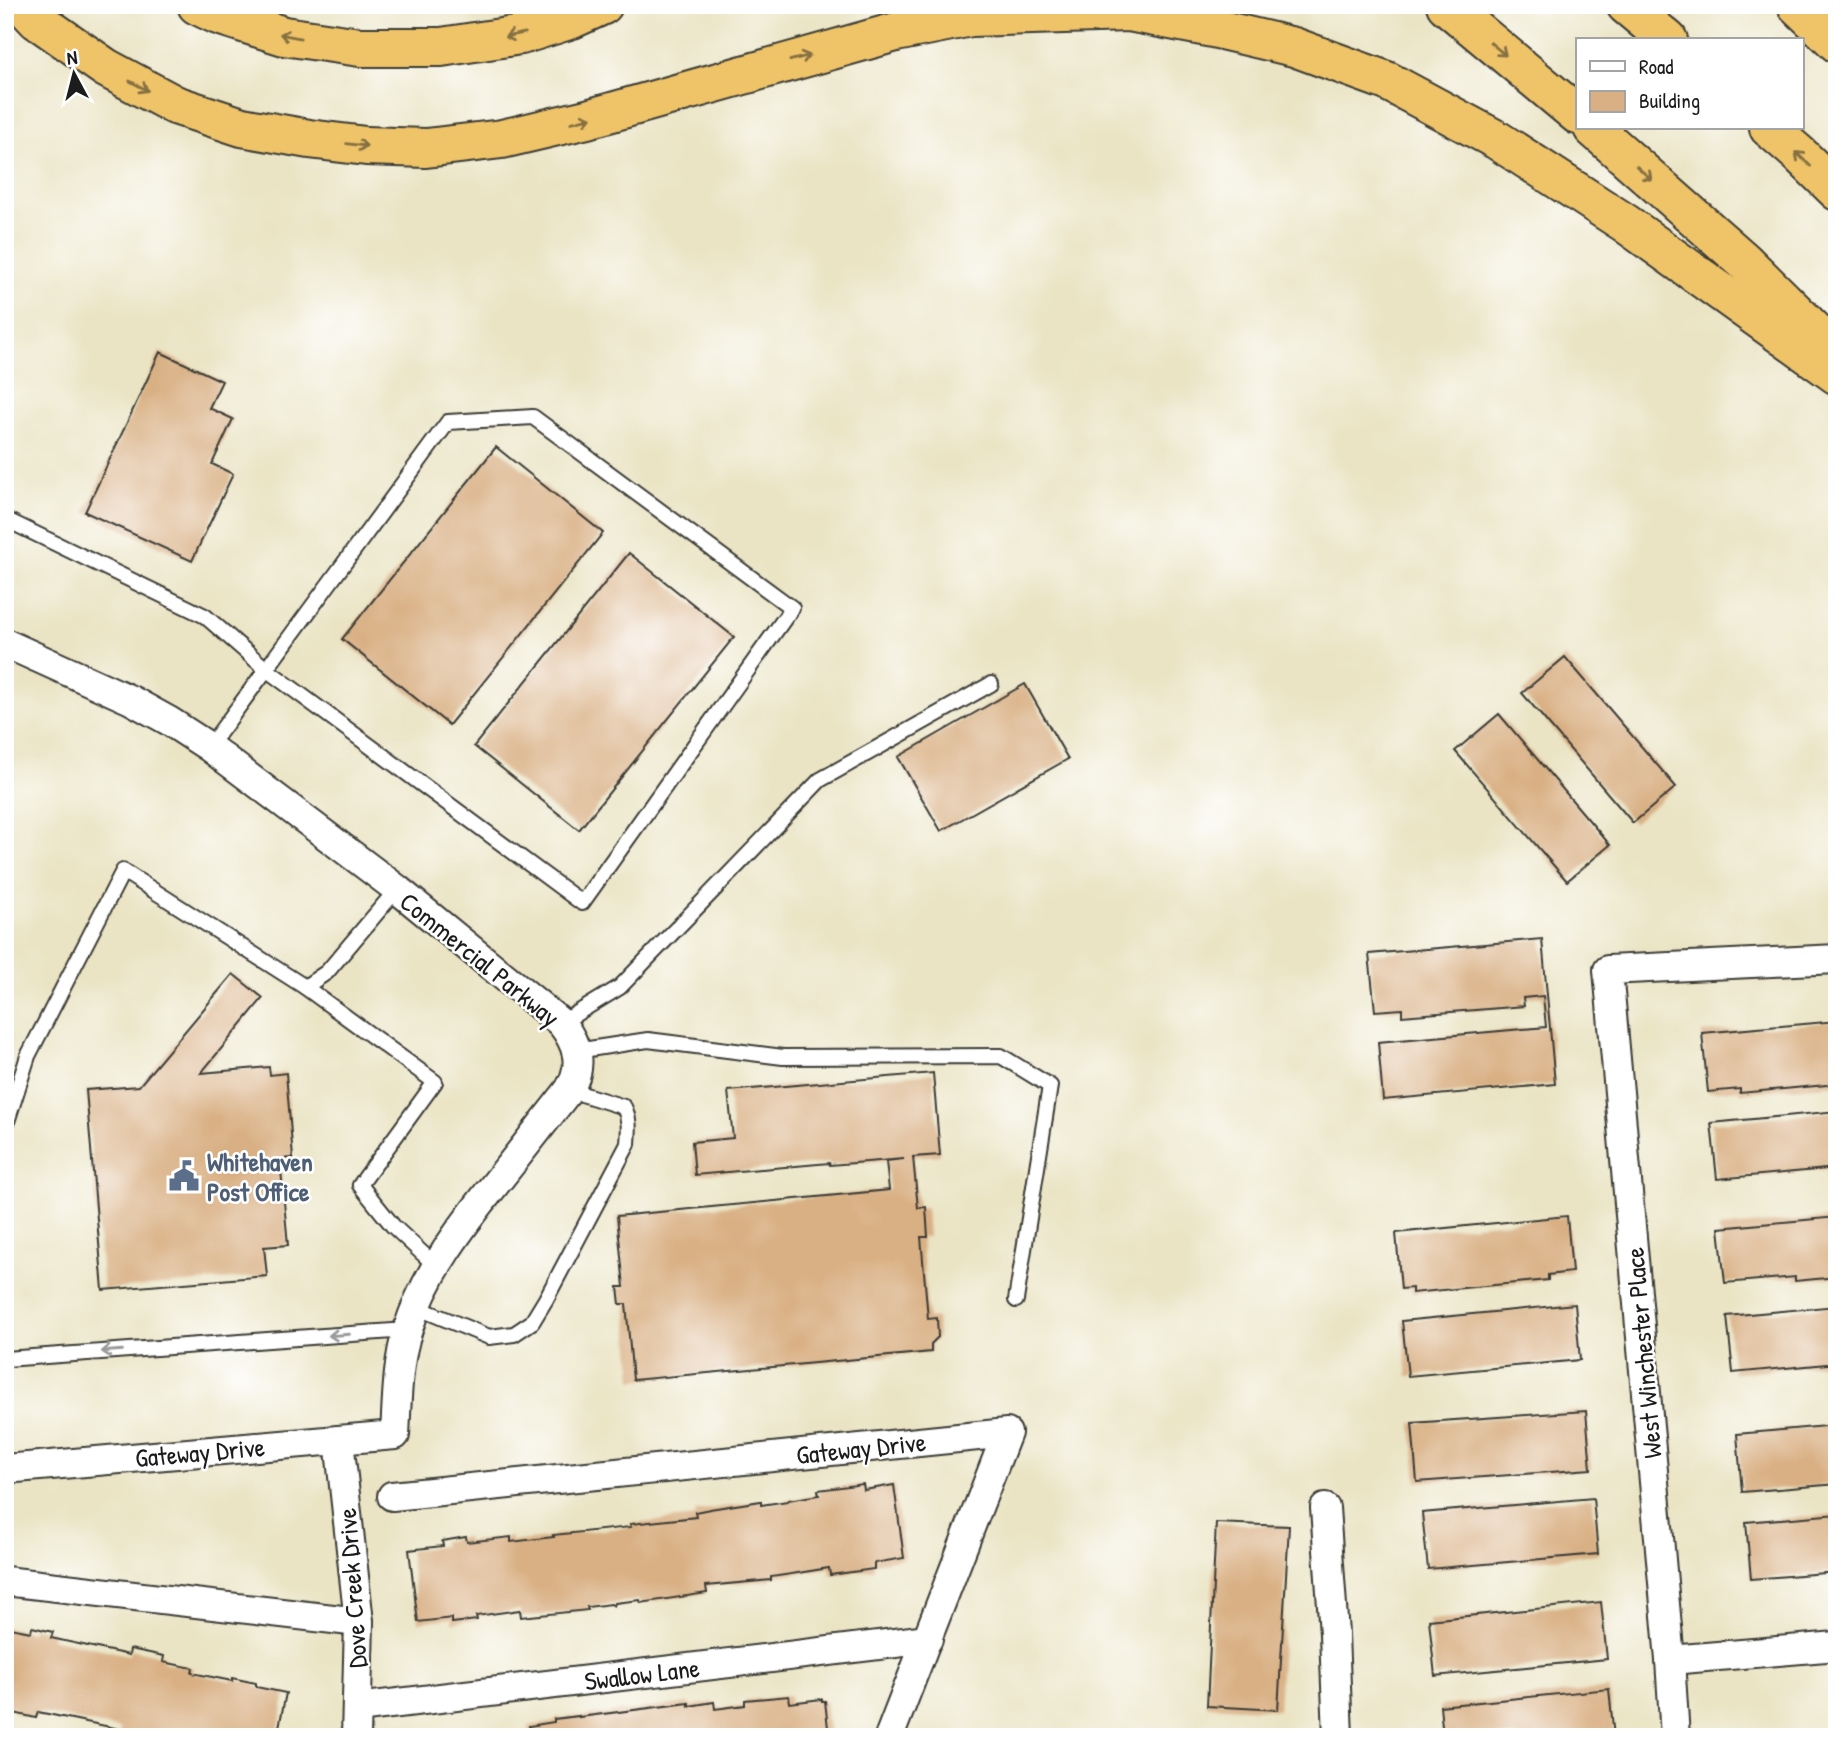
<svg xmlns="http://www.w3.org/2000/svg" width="1842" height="1742" font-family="'Patrick Hand',sans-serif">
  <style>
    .building { fill: #d9b084 }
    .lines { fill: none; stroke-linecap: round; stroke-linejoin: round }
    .lane-casing { stroke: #3b3a35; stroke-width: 18 }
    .street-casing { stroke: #3b3a35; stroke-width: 32 }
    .highway-casing { stroke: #3b3a35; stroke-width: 42 }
    .lane { stroke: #fff; stroke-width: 14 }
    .street { stroke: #fff; stroke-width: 28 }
    .highway { stroke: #efc469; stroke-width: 38 }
    .oneway { stroke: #867042 }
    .oneway2 { stroke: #999 }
    .labels { text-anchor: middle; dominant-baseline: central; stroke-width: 5; stroke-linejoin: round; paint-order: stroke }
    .street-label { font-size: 26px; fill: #1c1c1c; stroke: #fff }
    .service-label { font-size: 26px; font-weight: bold; fill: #4e5e75; stroke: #fff; text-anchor: start }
  </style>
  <rect width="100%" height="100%" fill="#fff"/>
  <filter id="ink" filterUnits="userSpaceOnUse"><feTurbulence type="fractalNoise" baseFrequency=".0143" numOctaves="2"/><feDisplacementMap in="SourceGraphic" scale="14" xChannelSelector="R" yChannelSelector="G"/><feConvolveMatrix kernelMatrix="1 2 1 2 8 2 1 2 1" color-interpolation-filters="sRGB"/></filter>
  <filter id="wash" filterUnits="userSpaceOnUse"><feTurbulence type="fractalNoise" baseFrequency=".00686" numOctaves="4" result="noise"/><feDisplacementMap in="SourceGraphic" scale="28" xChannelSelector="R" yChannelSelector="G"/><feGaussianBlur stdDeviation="1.57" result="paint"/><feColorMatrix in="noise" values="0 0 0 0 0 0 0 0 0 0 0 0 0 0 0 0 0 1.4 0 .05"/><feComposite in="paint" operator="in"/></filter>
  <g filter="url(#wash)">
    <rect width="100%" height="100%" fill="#eae4c4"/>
    <g id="blocks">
      <g class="building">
        <polygon points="160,352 222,381 209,408 233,419 212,464 233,474 192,561 85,512"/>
        <polygon points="496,447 603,533 449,725 342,639"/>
        <polygon points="629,553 734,637 579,830 474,746"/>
        <polygon points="1565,657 1676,787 1633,823 1522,693"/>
        <polygon points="1025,684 1068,759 941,831 898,757"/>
        <polygon points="1499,714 1610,845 1567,881 1455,751"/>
        <polygon points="1542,939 1555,1084 1383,1100 1378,1042 1546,1027 1543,996 1523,998 1524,1006 1402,1016 1402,1009 1375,1011 1369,954"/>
        <polygon points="233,974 263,998 201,1073 269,1067 270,1075 286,1073 293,1158 280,1159 288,1245 264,1247 267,1276 103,1290 86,1090 139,1086"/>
        <polygon points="1837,1021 1837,1084 1740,1093 1740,1089 1708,1092 1702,1033"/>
        <polygon points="933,1073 940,1155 913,1157 918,1208 926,1207 928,1237 921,1237 928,1319 937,1318 938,1337 931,1344 931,1352 633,1380 626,1304 620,1304 618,1287 624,1287 617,1216 889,1190 886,1161 904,1159 830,1165 829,1163 695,1175 692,1142 733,1138 728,1091"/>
        <polygon points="1837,1111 1837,1168 1717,1179 1711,1123"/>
        <polygon points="1567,1216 1572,1272 1548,1275 1548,1280 1412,1293 1412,1288 1401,1289 1396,1233"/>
        <polygon points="1837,1217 1837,1277 1795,1281 1795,1277 1725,1283 1719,1228"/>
        <polygon points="1575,1304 1580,1360 1408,1376 1402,1321"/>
        <polygon points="1837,1306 1837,1363 1733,1373 1727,1316"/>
        <polygon points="1586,1411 1591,1469 1417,1482 1412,1423"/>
        <polygon points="1837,1425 1837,1484 1742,1492 1737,1434"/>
        <polygon points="863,1484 864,1490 894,1485 904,1558 874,1563 874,1569 830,1575 829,1568 798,1573 771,1577 771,1580 706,1586 707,1593 641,1603 640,1600 615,1603 614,1606 611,1604 587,1607 588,1610 521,1617 520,1610 476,1616 477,1620 452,1623 452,1618 418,1622 409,1550 443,1546 442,1541 466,1537 467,1542 511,1537 511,1542 554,1537 553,1535 631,1527 630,1524 696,1517 695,1512 710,1509 761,1501 761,1505 788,1501 788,1500 819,1495 818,1490"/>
        <polygon points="1593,1498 1598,1554 1428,1569 1422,1513"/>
        <polygon points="1837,1514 1837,1572 1751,1579 1746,1522"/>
        <polygon points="1216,1523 1289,1526 1278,1710 1207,1706"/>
        <polygon points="1601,1602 1607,1659 1435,1676 1429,1620"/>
        <polygon points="5,1627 31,1632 32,1627 53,1632 51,1638 129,1655 130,1649 164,1656 163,1662 193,1668 192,1673 232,1681 232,1678 256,1683 256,1687 286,1693 277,1737 162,1737 145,1733 144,1737 134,1737 119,1734 120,1729 38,1712 36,1718 14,1713 15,1708 5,1706"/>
        <polygon points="1609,1689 1614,1737 1443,1737 1440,1706"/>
        <polygon points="789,1696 790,1703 822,1699 822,1701 825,1701 829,1737 492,1737 492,1735 529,1731 529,1726 554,1722 554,1719 579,1716 579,1717 689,1703 689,1706 714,1702 715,1709 745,1705 745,1700"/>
      </g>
    </g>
  </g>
  <g filter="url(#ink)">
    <use href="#blocks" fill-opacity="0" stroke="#3b3a35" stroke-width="2"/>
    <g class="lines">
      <g class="lane-casing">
        <g id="lane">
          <path d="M5,519L205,616L266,669L582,903L792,608L533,417L448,422C368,530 289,639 209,747"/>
          <polyline points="305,987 435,1082 360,1185 393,1226 436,1266"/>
          <polyline points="561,1023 620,987 820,780 991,684"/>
          <polyline points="576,1051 648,1040 783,1057 1001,1056 1050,1086 1016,1300"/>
          <polyline points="5,1128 28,1056 123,871 305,987 327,972 397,889"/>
          <path d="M416,1307L489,1337L514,1334L532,1322L546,1299L628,1144C629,1130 630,1119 624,1107L569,1090"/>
          <polyline points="5,1359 407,1330"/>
        </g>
      </g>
      <g class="street-casing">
        <g id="street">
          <path d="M5,643L131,700L169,721L209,747L397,889L561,1023C578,1045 584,1065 569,1090C545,1121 520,1152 496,1183C461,1227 425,1274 408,1329C397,1362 397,1400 395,1435L5,1469"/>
          <polyline points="339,1440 359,1622 356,1737"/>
          <polyline points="392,1496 1007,1433 889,1737"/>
          <polyline points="1325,1508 1334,1634 1338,1737"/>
          <polyline points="5,1581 359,1622"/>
          <polyline points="1670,1660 1837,1646"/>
          <polyline points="357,1708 928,1639"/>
          <polyline points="1675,1737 1670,1660 1608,970 1837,959"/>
        </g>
      </g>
      <g class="highway-casing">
        <g id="highway">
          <polyline points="23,5 37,20 106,68 175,105 242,127 309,139 366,146 426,148 502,139 587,119 896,32 971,17 1129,12 1213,28 1294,47 1387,81 1497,140 1625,223 1837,375"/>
          <polyline points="197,5 218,15 284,36 360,47 441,47 521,35 572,19 603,5"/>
          <polyline points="1446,5 1578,115"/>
          <polyline points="1626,5 1668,40"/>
          <polyline points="1797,5 1837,43"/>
          <polyline points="1593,128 1744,261 1836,352"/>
          <polyline points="1769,128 1799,154 1837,191"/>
        </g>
      </g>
      <use href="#lane" class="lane"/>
      <use href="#street" class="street"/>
      <use href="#highway" class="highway"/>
    </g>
    <defs><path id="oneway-shaft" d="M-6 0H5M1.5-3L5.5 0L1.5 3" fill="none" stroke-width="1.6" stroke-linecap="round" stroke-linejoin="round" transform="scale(1.75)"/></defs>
    <g class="oneway">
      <use href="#oneway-shaft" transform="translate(515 35) rotate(169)"/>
      <use href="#oneway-shaft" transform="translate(290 36) rotate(-169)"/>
      <use href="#oneway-shaft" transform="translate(1498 49) rotate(40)"/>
      <use href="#oneway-shaft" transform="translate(800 58) rotate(-15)"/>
      <use href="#oneway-shaft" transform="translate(139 86) rotate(28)"/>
      <use href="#oneway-shaft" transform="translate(581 120) rotate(-14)"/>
      <use href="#oneway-shaft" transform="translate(357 145) rotate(7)"/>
      <use href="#oneway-shaft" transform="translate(1803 159) rotate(-137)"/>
      <use href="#oneway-shaft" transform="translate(1644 173) rotate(42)"/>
    </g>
    <g class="oneway2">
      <use href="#oneway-shaft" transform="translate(339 1335) rotate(176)"/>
      <use href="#oneway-shaft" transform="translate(112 1351) rotate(176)"/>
    </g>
  </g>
  <defs>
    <g id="civic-bare" transform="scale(2.415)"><path d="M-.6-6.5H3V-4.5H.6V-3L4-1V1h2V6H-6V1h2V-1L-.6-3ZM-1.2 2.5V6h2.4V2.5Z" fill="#5c6f8a" stroke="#fff" stroke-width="2.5" paint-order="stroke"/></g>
  </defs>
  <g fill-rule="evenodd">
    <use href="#civic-bare" x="184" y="1176"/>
  </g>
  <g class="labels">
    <g class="street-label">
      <text transform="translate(480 959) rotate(39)">Commercial Parkway</text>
      <text transform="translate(1643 1353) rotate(-95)">West Winchester Place</text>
      <text transform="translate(861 1448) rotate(-6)">Gateway Drive</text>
      <text transform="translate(200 1452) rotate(-5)">Gateway Drive</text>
      <text transform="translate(352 1588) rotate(-94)">Dove Creek Drive</text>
      <text transform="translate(642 1674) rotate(-7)">Swallow Lane</text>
    </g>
    <g class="service-label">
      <text x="207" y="1161">Whitehaven<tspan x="207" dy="30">Post Office</tspan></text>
    </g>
  </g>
  <rect width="1842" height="1742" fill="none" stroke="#fff" stroke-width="28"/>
  <rect x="1576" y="38" width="228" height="91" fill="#ffffff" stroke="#a4a4a4" stroke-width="2"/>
  <rect x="1590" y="61" width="35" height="10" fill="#ffffff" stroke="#a4a4a4" stroke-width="2"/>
  <text x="1639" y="74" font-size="21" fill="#1c1c1c">Road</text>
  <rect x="1590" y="91" width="35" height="21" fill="#d9b084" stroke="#a4a4a4" stroke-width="2"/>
  <text x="1639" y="108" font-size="21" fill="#1c1c1c">Building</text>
  <g transform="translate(74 74) rotate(353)" stroke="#ffffff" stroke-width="5" paint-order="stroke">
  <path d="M0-5L12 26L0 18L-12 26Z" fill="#1c1c1c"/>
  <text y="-10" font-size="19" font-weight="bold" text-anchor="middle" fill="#1c1c1c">N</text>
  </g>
</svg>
